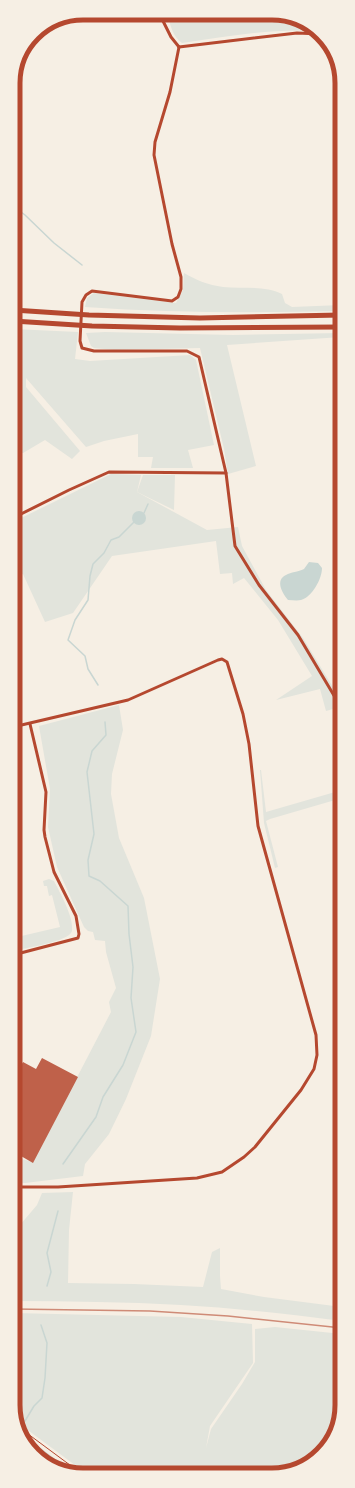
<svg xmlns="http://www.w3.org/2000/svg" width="355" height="1488" font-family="'Titillium Web',sans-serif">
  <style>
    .green { fill: #e2e4dc }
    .water { fill: #c9d6d2 }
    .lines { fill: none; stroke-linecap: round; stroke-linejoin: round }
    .stream { stroke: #c9d6d2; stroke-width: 1.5 }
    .canal { stroke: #c9d6d2; stroke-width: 6 }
    .building { fill: #bf614a }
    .path { stroke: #b5482f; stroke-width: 1 }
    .minor { stroke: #b5482f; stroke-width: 3 }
    .motorway { stroke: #b5482f; stroke-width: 5 }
    .rail { stroke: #cf8b77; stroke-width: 1.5 }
    .rim { fill: none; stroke: #b5482f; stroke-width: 5 }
  </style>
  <rect width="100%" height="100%" fill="#f6efe4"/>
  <g class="green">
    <path d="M290,15L316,31C272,28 226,37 182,43C173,37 171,27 168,17Z"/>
    <path d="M184,273C196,280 208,285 223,287C242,289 264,285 282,294L285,303L292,307L341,305V311C256,313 170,313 85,307L87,298L94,293L176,303L183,290Z"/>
    <polygon points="13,329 78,332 75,359 90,361 190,355 196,360 214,445 188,450 193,468 151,468 153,457 138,457 138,434 104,441 86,447 26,378 26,387 80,451 72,459 45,440 23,453 13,453"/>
    <polygon points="105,332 233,335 341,333 341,337 227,345 256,466 228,474 224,449 200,348 114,350 94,348 91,346 86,333"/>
    <polygon points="111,474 141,475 137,492 207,530 238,527 242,546 266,590 303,638 342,702 342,741 333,709 326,711 320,689 276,700 312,676 278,620 244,578 233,584 232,573 220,574 216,541 112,556 73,613 45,622 23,574 13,577 13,522"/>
    <polygon points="143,475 175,475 174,510 137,492"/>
    <polygon points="119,705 123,730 112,774 111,794 119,838 144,898 160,979 151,1036 126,1099 109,1134 85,1164 83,1176 25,1183 14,1182 14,1157 33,1162 111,1012 109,1002 116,988 106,952 105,941 95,940 93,932 88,931 84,927 57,867 48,827 50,789 39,726"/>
    <polygon points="260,770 261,770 266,812 342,790 342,798 270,819 266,821 278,867 275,868 264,823"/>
    <path d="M49,879L54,881C60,893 74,917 72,931C69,942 24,948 13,951V938L60,927L52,895L49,896L47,886H44L43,881Z"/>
    <path d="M73,1192L69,1230L68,1283L134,1284L203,1287L212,1252L220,1248V1276L221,1289L264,1297L342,1307V1321C289,1314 235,1308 181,1305C125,1302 69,1301 14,1301V1277L17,1271L20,1225L37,1205L42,1193Z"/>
    <polygon points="14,1313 181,1317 252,1324 253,1363 210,1426 206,1448 211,1429 242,1384 255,1362 255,1329 275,1327 342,1334 342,1409 324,1451 281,1474 197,1474 198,1472 195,1474 87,1474 17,1422 14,1414"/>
  </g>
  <g class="water">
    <circle cx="139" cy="518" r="7"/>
    <path d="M309,562L318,563L322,568C322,579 312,597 301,600C297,601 292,600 288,600C282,593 275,580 286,575C291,572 298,572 304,569Z"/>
  </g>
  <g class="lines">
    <g class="stream">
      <polyline points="13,206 25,215 54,243 82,265"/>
      <polyline points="144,513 148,504"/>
      <polyline points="98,685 88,669 85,656 68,640 75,620 88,600 90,576 93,564 104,553 111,540 119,537 134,522"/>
      <polyline points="63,1164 96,1117 103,1097 123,1065 136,1032 131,998 133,967 129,934 128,906 100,881 89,876 88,860 94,834 87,772 92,751 106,735 105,722"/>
      <polyline points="47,1286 51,1272 47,1253 58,1211"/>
      <polyline points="25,1421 34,1406 42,1398 45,1378 47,1343 41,1325"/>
    </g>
    <polyline class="canal" points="26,1441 70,1474"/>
  </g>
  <polygon class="building" points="42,1058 78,1077 33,1163 14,1152 14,1064 20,1067 23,1062 36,1069"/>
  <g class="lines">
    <polyline class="path" points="20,1428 82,1474"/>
    <g class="minor">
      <polyline points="161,17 171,37 179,47"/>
      <polyline points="179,47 170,92 155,142 154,155 172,244 181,277 181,289 178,297 172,301 92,291 86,295 82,302 80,341 82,348 94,351 187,351 199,357 226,473 235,546 259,585 298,635 342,709"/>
      <polyline points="179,47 297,33 320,34"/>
      <polyline points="13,518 69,490 109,472 226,473"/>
      <polyline points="13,727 128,700 218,660 222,659 227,662 243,714 249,744 258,826 316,1035 317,1055 314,1069 301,1090 255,1147 244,1157 222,1172 197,1178 58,1187 14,1187"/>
      <polyline points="13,955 78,938 79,934 76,916 54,872 45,837 44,830 46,792 30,724"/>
    </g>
    <g class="motorway">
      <polyline points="13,310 89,315 200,318 341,315"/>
      <polyline points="13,321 92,326 180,328 341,327"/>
    </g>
    <polyline class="rail" points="14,1309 150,1311 228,1316 342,1328"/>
  </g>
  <path d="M0 0H355V1488H0ZM83 20H272A63 63 0 0 1 335 83V1405A63 63 0 0 1 272 1468H83A63 63 0 0 1 20 1405V83A63 63 0 0 1 83 20Z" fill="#f6efe4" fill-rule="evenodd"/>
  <path class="rim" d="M83 20H272A63 63 0 0 1 335 83V1405A63 63 0 0 1 272 1468H83A63 63 0 0 1 20 1405V83A63 63 0 0 1 83 20Z"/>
</svg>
